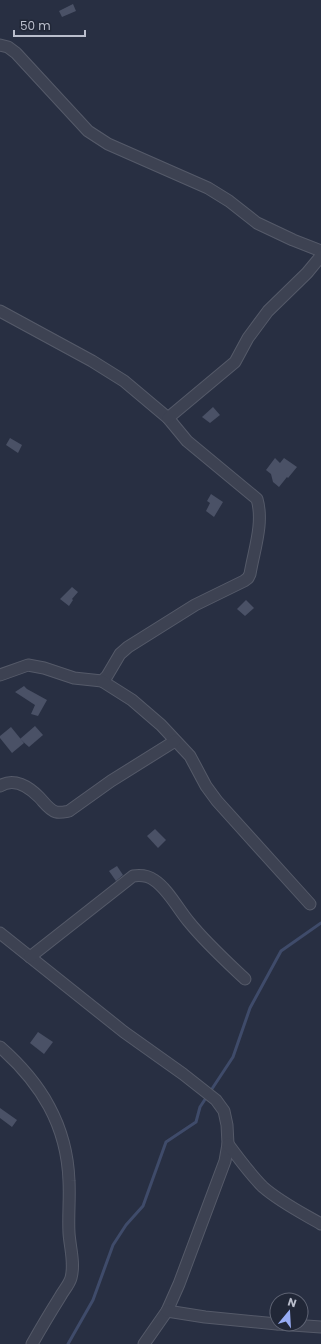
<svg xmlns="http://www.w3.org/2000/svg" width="321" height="1344" font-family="Poppins,sans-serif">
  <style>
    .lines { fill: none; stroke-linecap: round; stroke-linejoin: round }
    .stream { stroke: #3f4b6a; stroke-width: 3 }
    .building { fill: #4a5166 }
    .street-casing { stroke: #555a69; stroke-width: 13 }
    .street { stroke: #3d4252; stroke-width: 11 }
  </style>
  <rect width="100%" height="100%" fill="#282f42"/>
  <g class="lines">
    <polyline class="stream" points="68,1344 93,1300 113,1245 126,1225 143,1206 166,1142 196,1122 200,1107 233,1057 250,1008 281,951 321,923"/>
  </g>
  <g class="building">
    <polygon points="73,4 76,11 62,17 59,11"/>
    <polygon points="213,407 220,415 210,423 202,417"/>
    <polygon points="10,438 22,445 18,453 6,445"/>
    <polygon points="275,458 280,463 284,458 297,467 288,478 287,477 279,487 273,482 271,474 266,470"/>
    <polygon points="211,494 223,502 214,517 206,511 210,503 207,501"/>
    <polygon points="72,587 78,592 72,599 73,600 69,606 60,599"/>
    <polygon points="246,600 254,608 245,616 237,609"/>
    <polygon points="24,686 27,689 47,700 38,716 31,714 35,705 15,692"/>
    <polygon points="35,726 43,735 29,747 20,739"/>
    <polygon points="11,727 24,743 12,753 0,738 0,736"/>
    <polygon points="155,829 166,840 158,848 147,836"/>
    <polygon points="117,866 123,875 116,881 109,871"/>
    <polygon points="38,1032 53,1042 44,1054 30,1043"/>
    <polygon points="0,1108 17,1120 12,1127 0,1118"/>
  </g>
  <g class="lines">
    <g class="street-casing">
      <g id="street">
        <polyline points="0,45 8,47 16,53 88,131 108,144 208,188 229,201 257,223 293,240 321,251"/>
        <path d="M0,311L92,361L124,381L168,418L187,441L257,499C264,523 254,550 250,574L248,578L244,581L195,605L128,647L120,654L107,676L102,681L74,678L44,668L28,665L0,675"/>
        <polyline points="168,418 235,362 248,338 268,311 307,273 321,256"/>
        <polyline points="102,681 132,700 161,725 190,756 206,786 217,801 310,904"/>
        <path d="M0,786C14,777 29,787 39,797C44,802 49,810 56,812C60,813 64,812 69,811L111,781L175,741"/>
        <polyline points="0,933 124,1032 183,1074 216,1100 224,1111 227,1125 228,1144 225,1161 179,1284 167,1311 144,1344"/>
        <path d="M30,957L133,876C140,875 147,875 154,880C168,889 178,909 189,922C206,943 226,961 245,979"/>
        <path d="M0,1047C41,1083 67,1125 69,1181C70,1198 68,1216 69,1233C70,1248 75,1263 71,1278C69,1285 63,1291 60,1297C50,1313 41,1328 32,1344"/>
        <path d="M228,1144C239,1159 250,1174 263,1187C280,1202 302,1213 321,1224"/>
        <polyline points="167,1311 205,1317 277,1324"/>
        <polyline points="278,1324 321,1327"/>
      </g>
    </g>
    <use href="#street" class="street"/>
  </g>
  <g transform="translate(289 1312) rotate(18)"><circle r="19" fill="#212737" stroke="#5e6373"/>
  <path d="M0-3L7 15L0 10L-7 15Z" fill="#97acf4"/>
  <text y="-6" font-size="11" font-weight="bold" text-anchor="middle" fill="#babecc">N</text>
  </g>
  <path d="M14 30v6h71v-6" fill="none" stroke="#babecc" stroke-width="2"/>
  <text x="20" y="30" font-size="12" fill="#babecc" stroke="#212737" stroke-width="3" paint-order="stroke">50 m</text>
</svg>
